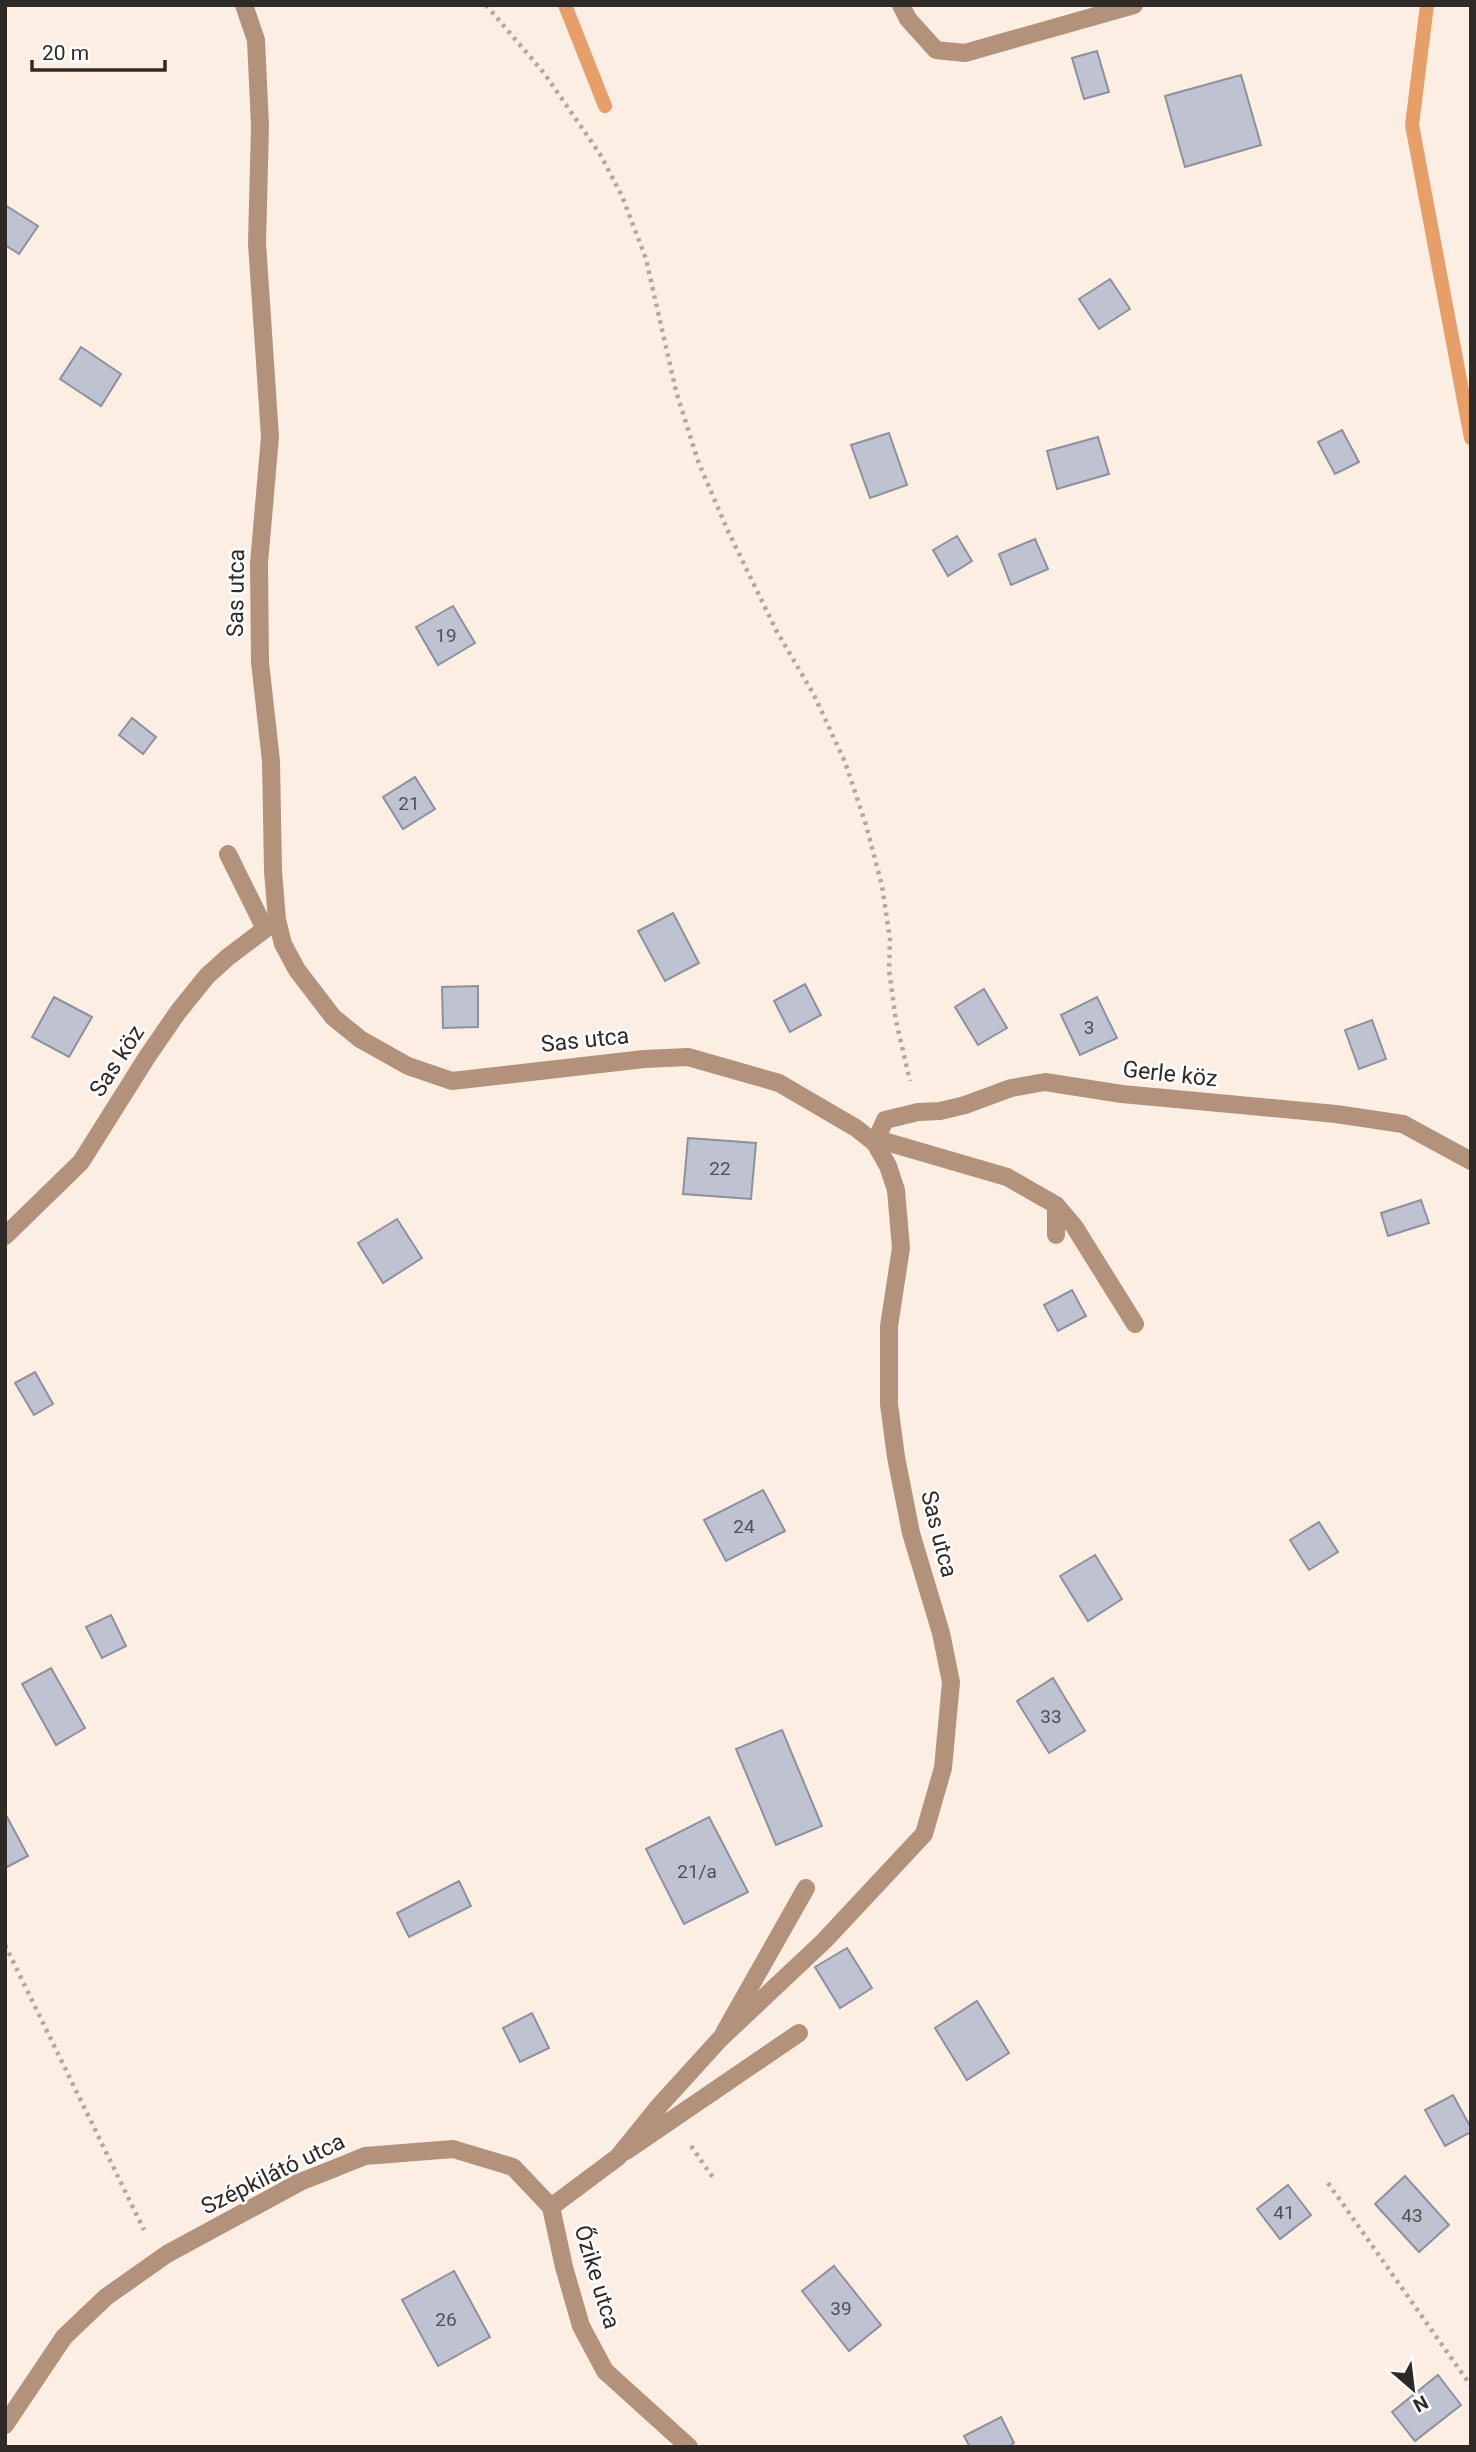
<svg xmlns="http://www.w3.org/2000/svg" width="1476" height="2452" font-family="Roboto,sans-serif">
  <style>
    .lines { fill: none; stroke-linecap: round; stroke-linejoin: round }
    .stream { stroke: #e79f69; stroke-width: 14 }
    .building { fill: #bec2d1; stroke: #8d919e; stroke-width: 2 }
    .path { stroke: #b3a7a0; stroke-width: 4.5; stroke-dasharray: 3.5 5; stroke-linecap: butt }
    .lane { stroke: #b2927b; stroke-width: 18 }
    .street { stroke: #b2927b; stroke-width: 18 }
    .labels { text-anchor: middle; dominant-baseline: central; stroke-width: 5; stroke-linejoin: round; paint-order: stroke }
    .number-label { font-size: 19px; fill: #535051 }
    .street-label { font-size: 23px; fill: #2f2a26; stroke: #fff }
  </style>
  <rect width="100%" height="100%" fill="#fdeee4"/>
  <g class="lines">
    <g class="stream">
      <polyline points="565,5 605,106"/>
      <polyline points="1427,5 1412,125 1471,438"/>
    </g>
  </g>
  <g class="building">
    <polygon points="1097,51 1109,92 1084,99 1072,58"/>
    <polygon points="1241,75 1261,145 1185,167 1165,96"/>
    <polygon points="5,205 38,226 19,254 5,245"/>
    <polygon points="1110,279 1130,309 1099,329 1079,299"/>
    <polygon points="81,347 121,374 101,406 60,379"/>
    <polygon points="1342,430 1359,462 1335,474 1318,442"/>
    <polygon points="889,433 907,485 870,498 851,445"/>
    <polygon points="1098,437 1109,474 1057,489 1047,451"/>
    <polygon points="957,536 972,561 948,576 933,550"/>
    <polygon points="1035,539 1048,569 1011,585 999,554"/>
    <polygon points="453,606 475,643 438,665 416,627"/>
    <polygon points="132,718 156,737 143,754 119,735"/>
    <polygon points="415,777 435,809 403,829 383,797"/>
    <polygon points="673,913 699,963 665,981 638,931"/>
    <polygon points="805,984 821,1015 790,1032 774,1001"/>
    <polygon points="478,986 478,1027 443,1028 442,987"/>
    <polygon points="984,989 1007,1028 978,1045 955,1007"/>
    <polygon points="54,997 92,1017 69,1057 32,1037"/>
    <polygon points="1097,997 1117,1038 1080,1055 1061,1015"/>
    <polygon points="1372,1020 1386,1059 1359,1069 1345,1030"/>
    <polygon points="688,1138 756,1143 751,1199 683,1194"/>
    <polygon points="1421,1200 1429,1223 1388,1236 1381,1213"/>
    <polygon points="397,1219 422,1258 383,1283 358,1243"/>
    <polygon points="1072,1290 1086,1316 1058,1331 1044,1305"/>
    <polygon points="35,1372 53,1404 34,1415 15,1383"/>
    <polygon points="763,1490 785,1531 726,1561 704,1520"/>
    <polygon points="1319,1522 1338,1552 1309,1570 1290,1540"/>
    <polygon points="1095,1555 1122,1599 1088,1621 1060,1576"/>
    <polygon points="111,1615 126,1646 102,1658 86,1627"/>
    <polygon points="51,1668 85,1728 56,1745 22,1684"/>
    <polygon points="1053,1678 1085,1731 1049,1753 1017,1701"/>
    <polygon points="782,1730 822,1826 776,1845 736,1749"/>
    <polygon points="6,1815 28,1856 5,1868 5,1816"/>
    <polygon points="709,1817 748,1892 684,1924 646,1849"/>
    <polygon points="459,1881 471,1906 409,1937 397,1913"/>
    <polygon points="847,1948 872,1988 840,2008 815,1967"/>
    <polygon points="977,2001 1009,2053 967,2080 935,2028"/>
    <polygon points="532,2013 549,2048 520,2062 503,2028"/>
    <polygon points="1453,2095 1471,2128 1471,2132 1445,2146 1425,2110"/>
    <polygon points="1405,2176 1449,2225 1419,2252 1375,2204"/>
    <polygon points="1288,2185 1311,2215 1280,2239 1257,2209"/>
    <polygon points="834,2266 881,2325 849,2351 802,2291"/>
    <polygon points="454,2271 490,2337 438,2366 402,2300"/>
    <polygon points="1438,2375 1461,2405 1415,2441 1392,2412"/>
    <polygon points="1001,2417 1014,2443 1008,2447 970,2447 964,2436"/>
  </g>
  <g class="lines">
    <g class="path">
      <polyline points="486,5 544,73 600,154 622,196 646,259 676,391 698,461 727,529 776,630 814,695 845,762 866,825 882,886 890,939 889,970 896,1021 910,1081"/>
      <polyline points="5,1945 144,2230"/>
      <polyline points="691,2146 714,2179"/>
      <polyline points="1328,2183 1471,2386"/>
    </g>
    <g class="lane">
      <polyline points="228,854 265,929"/>
      <polyline points="875,1143 887,1142 1007,1177 1056,1205 1074,1226 1135,1324"/>
      <polyline points="1056,1235 1056,1205"/>
      <polyline points="724,2033 806,1888"/>
      <polyline points="626,2151 799,2033"/>
    </g>
    <g class="street">
      <polyline points="244,5 256,40 260,126 257,243 270,437 259,563 260,662 271,761 273,871 277,920 283,944 297,970 333,1017 360,1039 408,1066 452,1081 644,1059 688,1057 779,1083 856,1128 875,1143 888,1166 896,1190 901,1248 889,1326 889,1404 896,1457 911,1533 941,1633 951,1682 943,1768 924,1834 824,1941 720,2039 660,2105 618,2157 551,2207"/>
      <polyline points="901,5 908,19 936,50 965,53 1134,5"/>
      <polyline points="875,1143 885,1120 918,1112 940,1111 965,1105 1011,1088 1045,1082 1122,1094 1336,1114 1403,1124 1471,1161"/>
      <polyline points="5,1236 81,1162 147,1057 178,1012 207,976 228,957 277,920"/>
      <polyline points="551,2207 564,2267 581,2326 605,2371 689,2447"/>
      <polyline points="5,2425 64,2337 106,2297 167,2254 300,2182 333,2169 365,2156 453,2149 513,2167 551,2207"/>
    </g>
  </g>
  <g class="labels">
    <g class="number-label">
      <text x="446" y="635">19</text>
      <text x="409" y="803">21</text>
      <text x="1089" y="1027">3</text>
      <text x="720" y="1168">22</text>
      <text x="744" y="1526">24</text>
      <text x="1051" y="1716">33</text>
      <text x="697" y="1871">21/a</text>
      <text x="1284" y="2212">41</text>
      <text x="1412" y="2215">43</text>
      <text x="841" y="2308">39</text>
      <text x="446" y="2319">26</text>
    </g>
    <g class="street-label">
      <text transform="translate(236 593) rotate(-89)">Sas utca</text>
      <text transform="translate(585 1040) rotate(-6)">Sas utca</text>
      <text transform="translate(117 1061) rotate(-57)">Sas köz</text>
      <text transform="translate(1170 1074) rotate(6)">Gerle köz</text>
      <text transform="translate(939 1534) rotate(76)">Sas utca</text>
      <text transform="translate(273 2174) rotate(-26)">Szépkilátó utca</text>
      <text transform="translate(597 2277) rotate(73)">Őzike utca</text>
    </g>
  </g>
  <rect width="1476" height="2452" fill="none" stroke="#2f2a26" stroke-width="14"/>
  <g transform="translate(1413 2389) rotate(152)" stroke="#ffffff" stroke-width="5" paint-order="stroke">
  <path d="M0-5L12 26L0 18L-12 26Z" fill="#2f2a26"/>
  <text y="-10" font-size="19" font-weight="bold" text-anchor="middle" fill="#2f2a26">N</text>
  </g>
  <path d="M32 60v10h133v-10" fill="none" stroke="#2f2a26" stroke-width="3.5"/>
  <text x="42" y="60" font-size="21" fill="#2f2a26" stroke="#ffffff" stroke-width="5" paint-order="stroke">20 m</text>
</svg>
